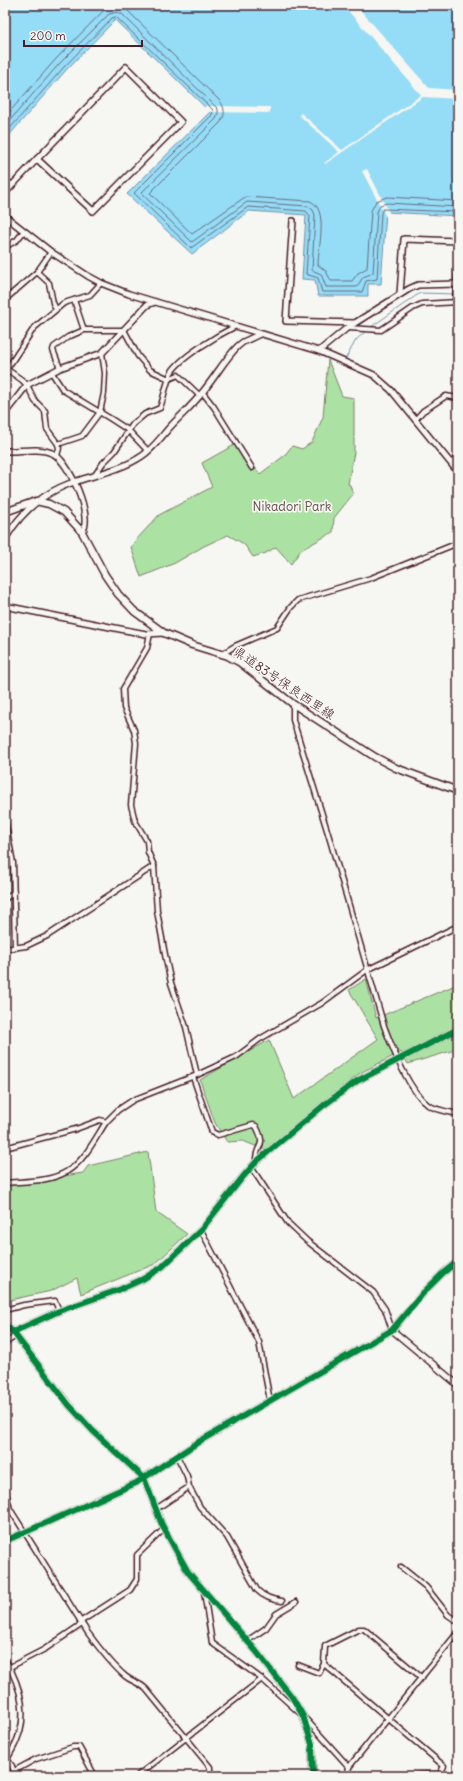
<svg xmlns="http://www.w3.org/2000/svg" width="463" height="1781" font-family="Delius,'Klee One',sans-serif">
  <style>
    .green { fill: #ace1a4; stroke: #7b8068 }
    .water { fill: #95dcf7; stroke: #7790a5 }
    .pier { fill: #f6f6f2 }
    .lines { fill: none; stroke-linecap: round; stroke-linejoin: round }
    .shore { stroke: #686b7d; stroke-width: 1 }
    .stream { stroke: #7790a5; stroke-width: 1 }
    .minor-casing { stroke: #4a1f2b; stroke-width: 7 }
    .tertiary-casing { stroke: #4a1f2b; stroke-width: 8 }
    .primary-casing { stroke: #4a1f2b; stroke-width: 9 }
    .minor { stroke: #f6f6f2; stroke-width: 4 }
    .tertiary { stroke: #f6f6f2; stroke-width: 5 }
    .primary { stroke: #f6f6f2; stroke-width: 6 }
    .cycleway-casing { stroke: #f6f6f2; stroke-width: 8 }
    .cycleway { stroke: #00873e; stroke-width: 6 }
    .labels { text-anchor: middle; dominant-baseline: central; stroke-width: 3.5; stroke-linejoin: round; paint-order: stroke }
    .park-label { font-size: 13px; fill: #625049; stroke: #f6f6f2 }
    .street-label { font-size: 13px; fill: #4a1f2b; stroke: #f6f6f2 }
  </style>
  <rect width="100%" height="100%" fill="#f6f6f2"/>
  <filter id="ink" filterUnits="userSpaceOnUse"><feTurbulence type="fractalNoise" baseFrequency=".025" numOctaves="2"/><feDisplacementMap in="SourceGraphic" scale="8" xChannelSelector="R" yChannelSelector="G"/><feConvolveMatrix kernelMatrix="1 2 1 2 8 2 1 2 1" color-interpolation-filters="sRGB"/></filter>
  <g filter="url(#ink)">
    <g class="green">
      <polygon points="328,360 342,396 354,398 354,452 348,484 350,485 353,494 334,518 333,532 301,550 291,564 276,547 266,553 253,557 244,544 228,535 204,546 175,563 141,577 131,547 136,540 159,515 212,487 202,463 236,444 260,474 284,456 292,446 302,449 312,442 323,417"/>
      <polygon points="366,979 376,1018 458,984 458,1049 408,1064 401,1052 360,1073 265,1150 243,1141 227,1142 215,1123 200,1080 269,1040 294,1099 378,1039 349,990"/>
      <polygon points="148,1152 156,1212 187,1234 155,1264 81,1294 77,1278 51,1291 5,1301 5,1185 83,1173 88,1166"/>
    </g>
    <polygon class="water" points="5,5 458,5 458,216 386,212 381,284 368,284 368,296 318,296 315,280 302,279 306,215 249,211 192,254 127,194 210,112 115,20 67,69 5,140"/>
    <g class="pier">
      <polygon points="343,5 356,5 429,88 458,90 458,99 423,97 325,164 324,163 339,152 299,115 301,113 342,150 421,95"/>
      <polygon points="205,106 270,107 270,113 207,112 205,110"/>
      <polygon points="367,169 390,214 387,214 387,219 362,171"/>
    </g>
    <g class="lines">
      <g class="shore">
        <path d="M5,117L56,59L104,10C111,4 119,4 127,10L220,101C225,108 226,115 220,123L150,193L192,234L245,197L310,201C329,209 318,247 318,265L326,271L331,281H352L358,273L367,268L371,211L376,201L387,197L458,201"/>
        <polyline points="5,126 60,63 109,14 117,12 122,14 218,109 218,113 216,119 141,193 192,242 247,202 308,206 313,210 315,215 312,270 321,274 326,287 357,287 363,277 373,273 377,212 380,205 387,203 458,207"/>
        <polyline points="5,134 64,67 112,18 116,17 213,110 212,115 134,193 191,248 248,207 306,211 310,216 306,274 318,278 322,292 362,292 366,281 377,279 381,213 383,209 458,212"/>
      </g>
      <g class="stream">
        <polyline points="371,327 420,293 455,294"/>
        <polyline points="346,358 356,340 367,330"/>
      </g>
      <g class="minor-casing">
        <g id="minor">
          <polyline points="5,179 12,185"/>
          <polyline points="5,247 17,240 24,231"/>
          <polyline points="37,272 49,283 53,303 56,309"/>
          <polyline points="74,300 84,330"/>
          <polyline points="455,302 458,265"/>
          <polyline points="5,303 8,297 37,272 51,252"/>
          <polyline points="348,328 381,330 413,308 422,304 458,302"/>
          <polyline points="5,368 22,380 27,385 35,401 45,411 47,429 58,444 59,448 57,456"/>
          <polyline points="60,368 53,350 54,347 68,337 84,330 124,330 138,356 150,370 169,379 178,375 200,396"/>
          <polyline points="5,372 34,328 64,303 90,295 101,283"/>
          <polyline points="52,373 63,390 111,419 128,430 148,451"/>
          <polyline points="203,393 214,407 252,468"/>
          <polyline points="415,420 423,411 446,396 458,398"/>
          <polyline points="58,444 82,436 100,412 104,393 105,373 102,353"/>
          <polyline points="451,463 458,457"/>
          <path d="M95,475L103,463L114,452L133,424L145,414L160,408C164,397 166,384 171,373C180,357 220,334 236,326"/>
          <polyline points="150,634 147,648 123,689 124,708 134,730 136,743 131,805 135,821 147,841 148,852 154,866 157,911 166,960 171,983 186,1027 197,1075"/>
          <polyline points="222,654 235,646 277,628 291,607 298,600 371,578 458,543"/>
          <path d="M293,704V720L330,840L384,1026C393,1049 408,1090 428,1105C436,1110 449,1112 458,1114"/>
          <polyline points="5,820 13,863 15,948"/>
          <polyline points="5,899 14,892"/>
          <polyline points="5,949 26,946 47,936 154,866"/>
          <path d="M193,1077L212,1132L218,1135L253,1125L256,1126C268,1149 255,1143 256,1162"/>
          <polyline points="5,1148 76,1129 100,1120 106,1122 118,1110 133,1100 197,1075 236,1057 260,1039 322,1003 367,970 458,926"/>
          <polyline points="251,1167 288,1223 307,1241 373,1292 385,1309 392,1330"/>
          <path d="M5,1183C24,1181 49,1182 66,1172C84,1162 95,1139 106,1122"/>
          <polyline points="201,1230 259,1342 270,1401"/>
          <polyline points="5,1310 24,1305 55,1301 59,1311"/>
          <polyline points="5,1343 16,1336"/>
          <path d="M177,1456L187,1476L189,1487L200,1507L227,1537L257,1590C264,1597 272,1600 282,1601"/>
          <path d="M5,1490L10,1509L88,1633C99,1648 111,1664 125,1676C132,1682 139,1682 146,1689L210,1767V1776"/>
          <polyline points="156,1509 189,1487"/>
          <polyline points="401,1567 426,1587 448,1615 458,1622"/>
          <polyline points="204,1592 212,1643 262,1679 303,1716 349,1767 347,1776"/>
          <polyline points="80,1622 130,1590 137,1579 137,1555 164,1529"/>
          <polyline points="247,1641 266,1628 276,1614 296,1602"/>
          <path d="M5,1659C19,1683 29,1713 17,1740C14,1748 9,1755 5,1763"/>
          <polyline points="324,1664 444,1766 440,1774"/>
          <polyline points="298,1665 319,1673 324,1664 325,1646 359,1629 364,1629 422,1678"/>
          <polyline points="10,1667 45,1649 82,1624"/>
          <polyline points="7,1759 12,1766 15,1776"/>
          <polyline points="349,1767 458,1632"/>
          <polyline points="14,1771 36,1759 73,1747 79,1747 95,1776"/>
          <polyline points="137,1776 262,1679"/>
          <polyline points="404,1776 444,1774 447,1776"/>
        </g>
      </g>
      <g class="tertiary-casing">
        <g id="tertiary">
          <polygon points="126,67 181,122 93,211 37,159"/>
          <polyline points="5,193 37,159"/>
          <polyline points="5,216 51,252 88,276 101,283 129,294 319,351 374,375 391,390 458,472"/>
          <polyline points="293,221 286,321 355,323"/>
          <polyline points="400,294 404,239 458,241"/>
          <polyline points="319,351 347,328 409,289 418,285 458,284"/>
          <polyline points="5,413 27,385 60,368 102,353 147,305 155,302"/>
          <path d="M5,451C20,452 37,447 52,453C69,460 94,518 82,532"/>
          <path d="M5,539C21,512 45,491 77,481C98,474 123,469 142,456C153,449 161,437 170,427C180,416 192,406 201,394C214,379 224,360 238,346L243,342L260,334"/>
          <polyline points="5,606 125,630 146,634 164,633"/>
          <polyline points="5,1325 13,1332 69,1405 93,1431 144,1478 162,1525 188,1572 256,1651 292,1697 303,1716 312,1744 313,1776"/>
          <polyline points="392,1330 458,1385"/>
          <polyline points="13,1332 59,1311 121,1289 143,1279 162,1267 201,1230 242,1178 256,1162 324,1105 357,1081 458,1029"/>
          <polyline points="5,1541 136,1483 200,1441 392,1330 424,1292 443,1273 458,1261"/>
        </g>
      </g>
      <g class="primary-casing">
        <polyline id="primary" points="5,512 36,501 49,504 64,512 82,532 105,575 118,594 134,611 164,633 192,645 228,656 239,662 293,704 375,757 396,768 458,791"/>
      </g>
      <use href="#minor" class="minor"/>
      <use href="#tertiary" class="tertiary"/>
      <use href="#primary" class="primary"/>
      <g class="cycleway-casing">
        <g id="cycleway">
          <polyline points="5,1325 13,1332 69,1405 93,1431 144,1478 162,1525 188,1572 256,1651 292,1697 303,1716 312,1744 313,1776"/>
          <polyline points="13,1332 59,1311 121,1289 143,1279 162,1267 201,1230 242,1178 256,1162 324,1105 357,1081 458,1029"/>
          <polyline points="5,1541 136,1483 200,1441 392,1330 424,1292 443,1273 458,1261"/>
        </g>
      </g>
      <use href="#cycleway" class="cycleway"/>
    </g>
  </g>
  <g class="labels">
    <g class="park-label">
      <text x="292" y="506">Nikadori Park</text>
    </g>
    <g class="street-label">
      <text transform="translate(284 683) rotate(34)">県道83号保良西里線</text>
    </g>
  </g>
  <rect width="463" height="1781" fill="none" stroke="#f6f6f2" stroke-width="20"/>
  <rect x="10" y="10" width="443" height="1761" fill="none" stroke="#4a1f2b" stroke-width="1.5" filter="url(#ink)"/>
  <path d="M24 40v6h118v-6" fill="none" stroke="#4a1f2b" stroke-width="2"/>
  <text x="30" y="40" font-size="12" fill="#4a1f2b" stroke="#f6f6f2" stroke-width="3" paint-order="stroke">200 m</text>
</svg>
